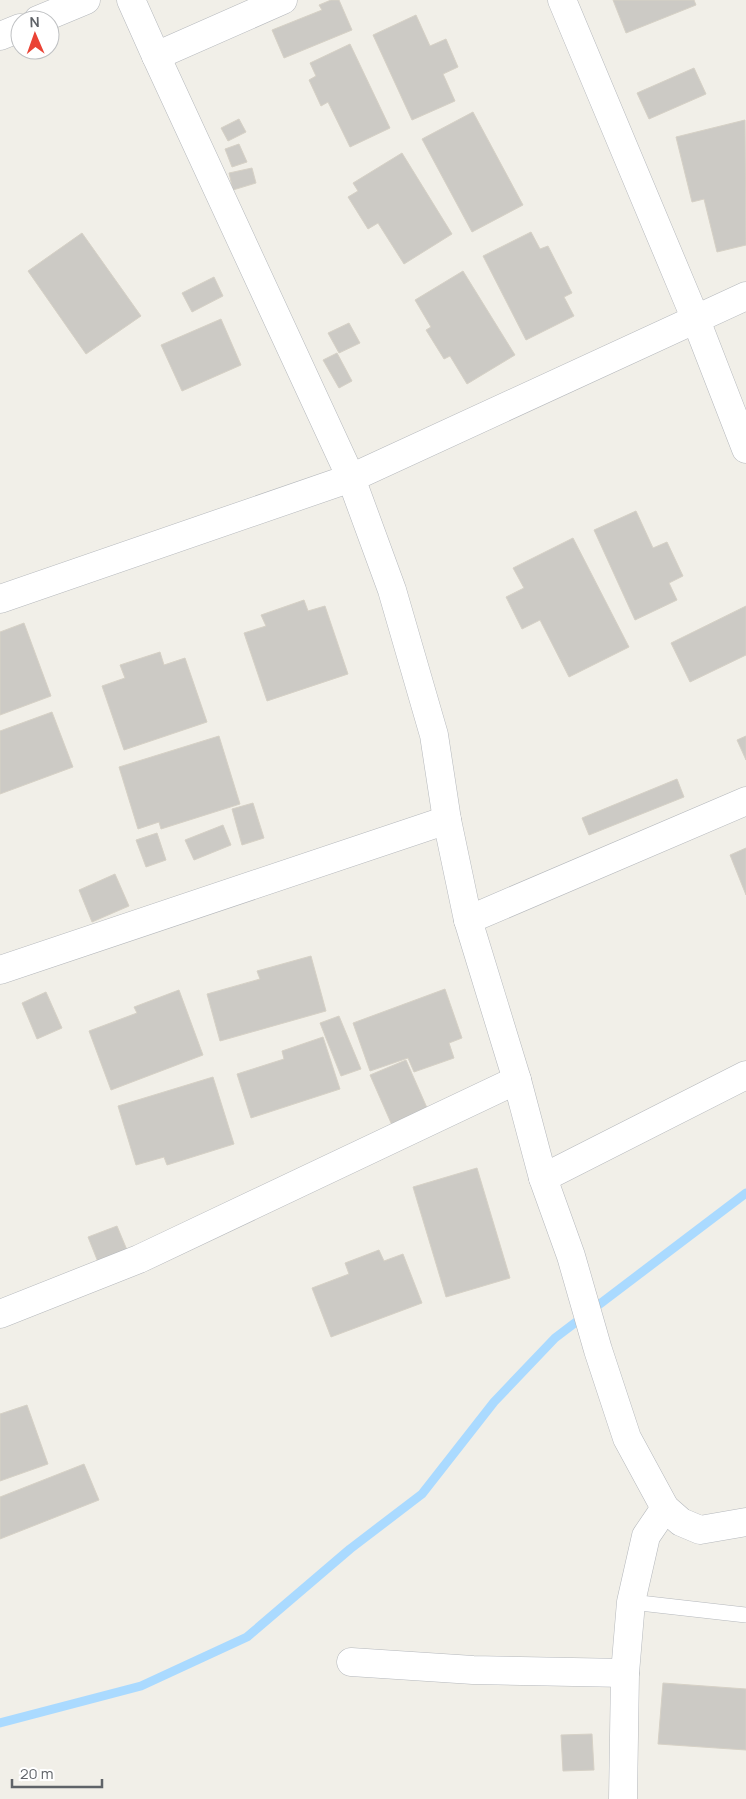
<svg xmlns="http://www.w3.org/2000/svg" width="746" height="1799" font-family="Manrope,sans-serif">
  <style>
    .lines { fill: none; stroke-linecap: round; stroke-linejoin: round }
    .stream { stroke: #aadaff; stroke-width: 9 }
    .building { fill: #cccac5; stroke: #d6d1c6 }
    .lane-casing { stroke: #b5b8bc; stroke-width: 16 }
    .street-casing { stroke: #b5b8bc; stroke-width: 29 }
    .lane { stroke: #fff; stroke-width: 15 }
    .street { stroke: #fff; stroke-width: 28 }
  </style>
  <rect width="100%" height="100%" fill="#f1efe8"/>
  <g class="lines">
    <polyline class="stream" points="0,1723 141,1686 247,1637 350,1549 422,1494 494,1402 555,1338 746,1193"/>
  </g>
  <g class="building">
    <polygon points="331,0 339,0 352,30 284,58 272,30 322,10 319,5"/>
    <polygon points="613,0 694,0 696,5 626,33"/>
    <polygon points="416,15 430,46 446,39 458,67 443,74 455,101 412,120 373,35"/>
    <polygon points="350,44 390,128 350,147 328,102 321,106 309,80 316,76 310,63"/>
    <polygon points="694,68 706,94 649,119 637,93"/>
    <polygon points="473,112 523,205 472,232 422,139"/>
    <polygon points="239,119 246,132 228,141 221,128"/>
    <polygon points="745,120 746,245 717,252 704,199 692,202 676,137"/>
    <polygon points="239,144 247,162 232,167 225,149"/>
    <polygon points="402,153 452,234 404,264 378,223 368,229 348,197 358,191 353,183"/>
    <polygon points="252,168 256,183 233,190 229,173"/>
    <polygon points="531,232 540,249 548,246 572,293 564,297 574,316 526,340 483,256"/>
    <polygon points="82,233 141,316 86,354 28,271"/>
    <polygon points="463,271 515,355 467,384 450,356 444,359 426,330 431,327 415,300"/>
    <polygon points="214,277 223,296 192,312 182,293"/>
    <polygon points="221,319 241,365 182,391 161,345"/>
    <polygon points="349,323 360,343 339,353 328,333"/>
    <polygon points="337,353 352,381 339,388 323,360"/>
    <polygon points="636,511 653,548 667,542 683,576 669,583 677,600 635,620 594,530"/>
    <polygon points="573,538 629,647 569,677 540,620 522,629 506,597 524,588 513,568"/>
    <polygon points="304,600 308,611 325,606 348,674 267,701 244,633 266,626 261,615"/>
    <polygon points="746,606 746,655 690,682 671,643"/>
    <polygon points="24,623 51,696 0,715 0,632"/>
    <polygon points="160,652 164,665 185,658 207,722 124,750 102,686 125,678 120,665"/>
    <polygon points="52,712 73,767 0,794 0,731"/>
    <polygon points="219,736 240,804 161,829 159,822 138,829 119,767"/>
    <polygon points="746,736 746,760 737,740"/>
    <polygon points="677,779 684,797 589,835 582,818"/>
    <polygon points="253,803 264,838 242,845 232,809"/>
    <polygon points="223,825 231,845 194,860 185,840"/>
    <polygon points="157,833 166,860 146,867 136,840"/>
    <polygon points="746,848 746,895 730,855"/>
    <polygon points="115,874 129,906 92,922 79,890"/>
    <polygon points="311,956 326,1011 220,1041 207,994 260,979 257,971"/>
    <polygon points="445,989 462,1038 449,1043 454,1058 414,1072 408,1058 370,1071 353,1023"/>
    <polygon points="179,990 203,1055 111,1090 89,1031 137,1013 134,1007"/>
    <polygon points="46,992 62,1028 37,1039 22,1003"/>
    <polygon points="339,1016 361,1069 341,1076 320,1023"/>
    <polygon points="323,1037 340,1089 251,1118 237,1074 284,1059 282,1051"/>
    <polygon points="406,1060 431,1117 395,1132 370,1075"/>
    <polygon points="213,1077 234,1144 167,1165 164,1157 136,1165 118,1106"/>
    <polygon points="477,1168 510,1278 446,1297 413,1187"/>
    <polygon points="117,1226 127,1250 98,1262 88,1237"/>
    <polygon points="379,1250 384,1261 403,1254 422,1303 331,1337 312,1288 349,1274 345,1263"/>
    <polygon points="27,1405 48,1464 0,1481 0,1414"/>
    <polygon points="84,1464 99,1500 0,1539 0,1497"/>
    <polygon points="663,1683 746,1689 746,1750 658,1744"/>
    <polygon points="592,1734 594,1770 563,1771 561,1735"/>
  </g>
  <g class="lines">
    <g class="lane-casing">
      <polyline id="lane" points="631,1602 746,1615"/>
    </g>
    <g class="street-casing">
      <g id="street">
        <polyline points="131,0 156,56 351,478 392,590 434,735 447,820 468,920 517,1080 543,1178 571,1256 598,1350 627,1438 665,1508 681,1522 700,1530 746,1522"/>
        <polyline points="562,0 696,320 746,449"/>
        <polyline points="38,20 86,0"/>
        <polyline points="0,36 20,28"/>
        <polyline points="156,56 283,0"/>
        <polyline points="0,599 351,478 746,296"/>
        <polyline points="468,920 746,801"/>
        <polyline points="0,970 447,820"/>
        <polyline points="543,1178 746,1075"/>
        <polyline points="0,1314 139,1259 517,1080"/>
        <polyline points="351,1662 473,1670 625,1673"/>
        <polyline points="623,1799 625,1673 631,1602 646,1536 665,1508"/>
      </g>
    </g>
    <use href="#lane" class="lane"/>
    <use href="#street" class="street"/>
  </g>
  <g transform="translate(35 35) rotate(358)"><circle r="24" fill="#ffffff" stroke="#bfc1c3"/>
  <path d="M0-4L9 19L0 12L-9 19Z" fill="#ea4335"/>
  <text y="-8" font-size="14" font-weight="bold" text-anchor="middle" fill="#5f6368">N</text>
  </g>
  <path d="M12 1779v8h90v-8" fill="none" stroke="#5f6368" stroke-width="2.5"/>
  <text x="20" y="1779" font-size="15" fill="#5f6368" stroke="#ffffff" stroke-width="4" paint-order="stroke">20 m</text>
</svg>
